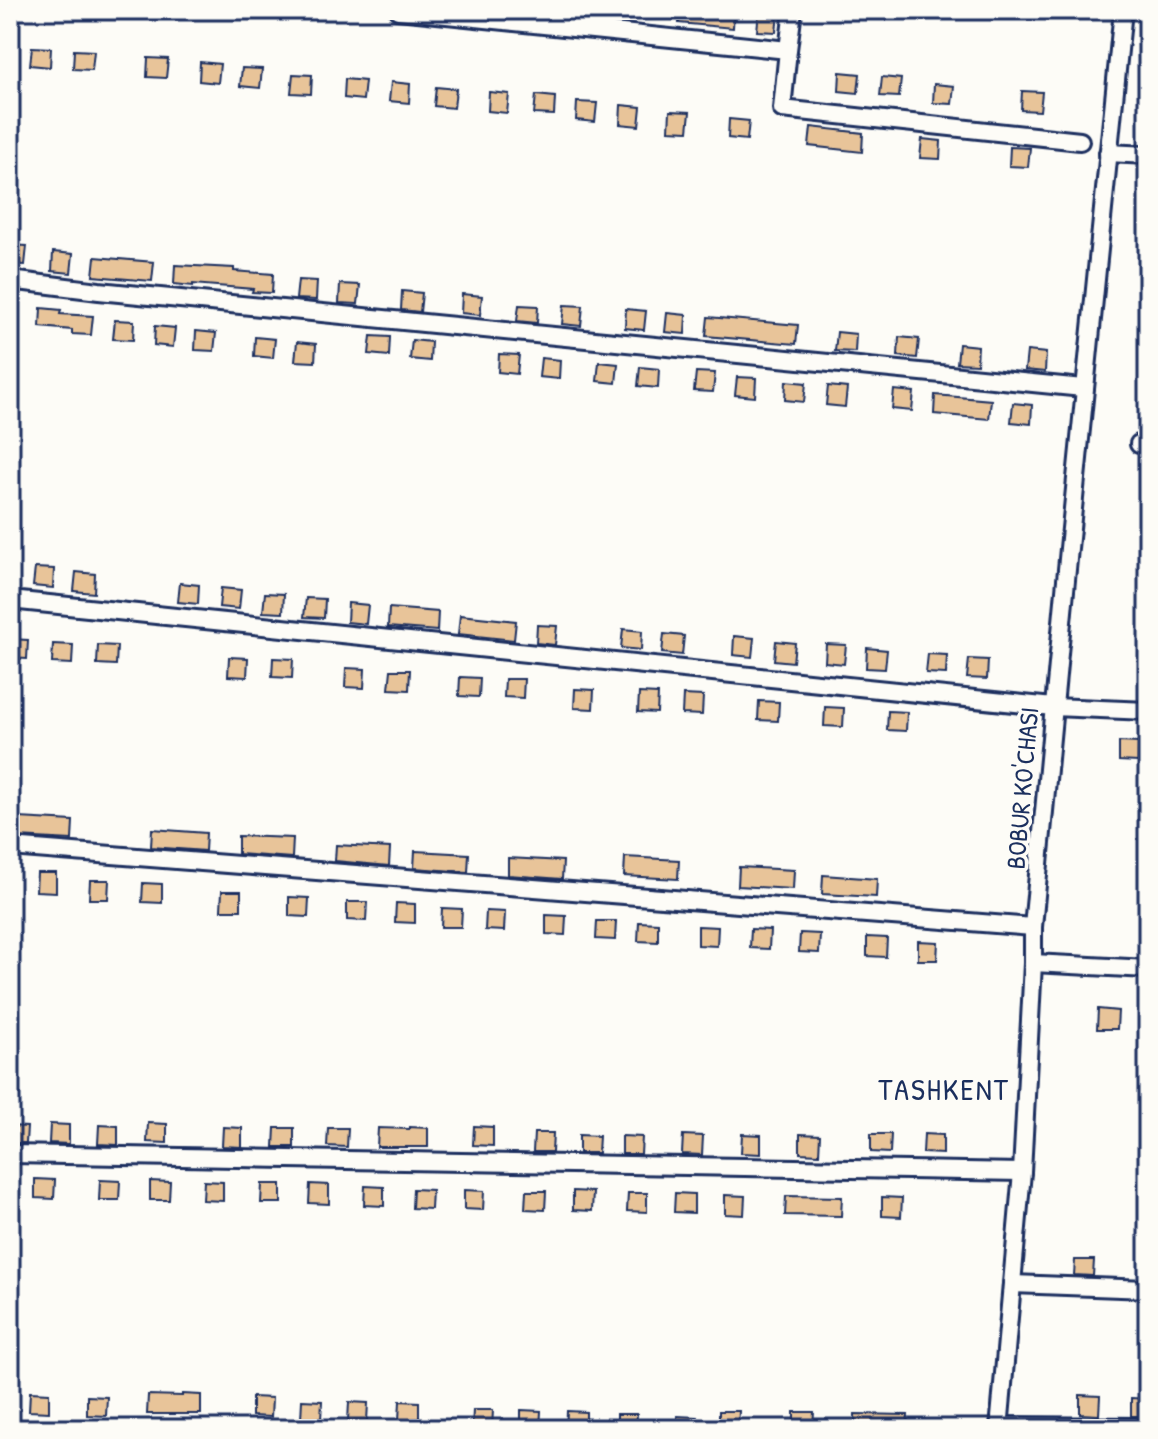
<svg xmlns="http://www.w3.org/2000/svg" width="1158" height="1439" font-family="'Patrick Hand',sans-serif">
  <style>
    .building { fill: #e8c499; stroke: #1b2f5e; stroke-width: 2 }
    .lines { fill: none; stroke-linecap: round; stroke-linejoin: round }
    .minor-casing { stroke: #1b2f5e; stroke-width: 22 }
    .minor { stroke: #fdfcf7; stroke-width: 16 }
    .labels { text-anchor: middle; dominant-baseline: central; stroke-width: 7; stroke-linejoin: round; paint-order: stroke }
    .street-label { font-size: 26px; fill: #1b2f5e; stroke: #fdfcf7 }
    .quarter-label { font-size: 30px; letter-spacing: 2px; fill: #1b2f5e; stroke: #fdfcf7 }
  </style>
  <rect width="100%" height="100%" fill="#fdfcf7"/>
  <filter id="ink" filterUnits="userSpaceOnUse"><feTurbulence type="fractalNoise" baseFrequency=".0125" numOctaves="2"/><feDisplacementMap in="SourceGraphic" scale="16" xChannelSelector="R" yChannelSelector="G"/><feConvolveMatrix kernelMatrix="1 2 1 2 8 2 1 2 1" color-interpolation-filters="sRGB"/></filter>
  <g filter="url(#ink)">
    <g class="building">
      <polygon points="680,10 734,10 733,28 679,23"/>
      <polygon points="759,11 778,13 776,32 757,31"/>
      <polygon points="32,47 51,48 50,67 30,65"/>
      <polygon points="74,50 94,51 92,70 73,69"/>
      <polygon points="148,58 168,59 166,78 147,77"/>
      <polygon points="200,62 220,64 218,83 199,81"/>
      <polygon points="242,68 262,69 260,88 240,86"/>
      <polygon points="840,72 860,74 858,93 839,91"/>
      <polygon points="293,74 312,75 311,94 291,93"/>
      <polygon points="882,77 901,79 899,97 880,96"/>
      <polygon points="345,79 365,81 363,100 344,98"/>
      <polygon points="391,82 410,84 409,103 389,101"/>
      <polygon points="934,84 954,86 952,104 933,103"/>
      <polygon points="436,87 456,89 454,108 434,106"/>
      <polygon points="1022,91 1042,92 1040,111 1021,110"/>
      <polygon points="489,92 509,94 507,113 488,111"/>
      <polygon points="536,95 555,97 554,115 534,114"/>
      <polygon points="577,102 597,103 595,122 576,120"/>
      <polygon points="621,105 641,107 639,126 620,124"/>
      <polygon points="670,111 690,112 688,131 669,130"/>
      <polygon points="729,119 749,121 747,140 728,138"/>
      <polygon points="811,127 863,133 862,152 809,146"/>
      <polygon points="922,139 941,141 940,159 920,158"/>
      <polygon points="1010,147 1030,148 1028,167 1009,166"/>
      <polygon points="10,245 27,246 25,265 10,264"/>
      <polygon points="53,252 73,254 71,273 52,271"/>
      <polygon points="95,257 154,262 152,281 93,276"/>
      <polygon points="175,265 234,268 234,271 273,274 272,293 252,292 253,289 193,284 193,286 174,284"/>
      <polygon points="298,280 317,281 316,300 296,299"/>
      <polygon points="340,284 360,285 358,304 339,303"/>
      <polygon points="402,291 422,293 420,312 401,310"/>
      <polygon points="462,294 482,296 480,315 461,313"/>
      <polygon points="519,305 538,306 537,323 517,321"/>
      <polygon points="564,305 583,306 581,326 562,324"/>
      <polygon points="41,308 61,310 60,314 93,316 91,335 72,334 72,330 40,327"/>
      <polygon points="626,309 646,311 644,330 625,328"/>
      <polygon points="667,313 686,315 685,334 665,332"/>
      <polygon points="708,317 798,325 796,344 706,336"/>
      <polygon points="115,320 134,321 133,340 113,339"/>
      <polygon points="155,326 175,328 173,347 154,345"/>
      <polygon points="196,331 216,333 214,351 195,350"/>
      <polygon points="837,332 856,334 855,352 835,351"/>
      <polygon points="371,336 390,337 389,356 369,354"/>
      <polygon points="255,337 275,339 273,358 254,356"/>
      <polygon points="899,337 919,339 917,358 898,356"/>
      <polygon points="412,340 431,342 430,361 410,359"/>
      <polygon points="297,342 316,344 315,362 295,361"/>
      <polygon points="959,344 978,346 977,364 957,363"/>
      <polygon points="1027,351 1046,353 1045,372 1025,370"/>
      <polygon points="499,354 519,355 517,374 498,372"/>
      <polygon points="541,358 560,360 559,379 539,377"/>
      <polygon points="599,362 618,364 616,383 597,381"/>
      <polygon points="640,367 659,369 658,388 638,386"/>
      <polygon points="696,372 715,373 713,392 694,391"/>
      <polygon points="737,377 756,378 755,397 735,395"/>
      <polygon points="786,381 806,383 804,402 785,400"/>
      <polygon points="828,386 847,388 845,407 826,405"/>
      <polygon points="894,390 914,392 912,411 892,409"/>
      <polygon points="935,395 991,400 989,419 934,414"/>
      <polygon points="1013,403 1032,405 1031,424 1011,422"/>
      <polygon points="35,568 54,569 53,588 33,586"/>
      <polygon points="76,572 95,574 94,593 74,591"/>
      <polygon points="180,583 199,585 198,604 178,602"/>
      <polygon points="221,588 241,590 239,609 219,607"/>
      <polygon points="265,593 284,594 283,613 263,612"/>
      <polygon points="306,598 325,599 324,618 304,617"/>
      <polygon points="348,603 368,605 366,624 347,622"/>
      <polygon points="389,608 438,612 437,631 388,627"/>
      <polygon points="460,615 516,621 514,640 458,634"/>
      <polygon points="537,625 557,626 555,645 536,643"/>
      <polygon points="623,629 642,631 641,650 621,648"/>
      <polygon points="664,634 684,636 682,655 662,653"/>
      <polygon points="734,636 754,638 752,657 733,655"/>
      <polygon points="10,639 28,640 27,659 10,658"/>
      <polygon points="776,641 795,643 793,662 774,660"/>
      <polygon points="53,644 73,645 72,664 52,663"/>
      <polygon points="826,644 846,645 844,664 825,662"/>
      <polygon points="98,645 117,646 116,665 97,664"/>
      <polygon points="867,648 887,650 885,669 866,668"/>
      <polygon points="928,654 947,655 946,674 926,673"/>
      <polygon points="229,657 248,658 247,677 228,676"/>
      <polygon points="273,658 293,659 292,678 272,677"/>
      <polygon points="969,659 988,660 987,679 967,678"/>
      <polygon points="346,668 365,669 364,688 345,687"/>
      <polygon points="391,670 410,670 409,690 389,689"/>
      <polygon points="460,677 480,678 479,697 459,696"/>
      <polygon points="505,679 524,679 523,698 504,697"/>
      <polygon points="575,689 594,690 593,709 574,708"/>
      <polygon points="639,693 658,694 657,713 638,712"/>
      <polygon points="683,695 703,696 702,715 682,714"/>
      <polygon points="759,701 779,702 778,721 758,720"/>
      <polygon points="825,707 844,708 843,727 824,726"/>
      <polygon points="888,711 907,712 906,731 887,730"/>
      <polygon points="1119,742 1139,743 1138,762 1119,761"/>
      <polygon points="19,818 73,821 72,840 18,837"/>
      <polygon points="152,829 206,833 205,851 151,847"/>
      <polygon points="238,836 293,838 292,858 238,854"/>
      <polygon points="336,845 390,848 389,866 335,861"/>
      <polygon points="415,851 469,854 468,872 414,868"/>
      <polygon points="625,857 679,860 678,879 624,876"/>
      <polygon points="508,858 563,861 562,879 508,875"/>
      <polygon points="739,867 794,870 793,889 738,886"/>
      <polygon points="37,873 56,873 56,892 36,891"/>
      <polygon points="823,875 877,879 876,897 822,894"/>
      <polygon points="90,880 109,880 108,899 89,899"/>
      <polygon points="143,883 162,884 162,903 142,902"/>
      <polygon points="222,891 241,891 241,910 221,910"/>
      <polygon points="289,897 309,898 308,917 289,916"/>
      <polygon points="347,902 367,902 366,921 347,920"/>
      <polygon points="396,903 415,904 415,923 395,922"/>
      <polygon points="442,908 462,909 461,927 441,927"/>
      <polygon points="486,911 505,912 504,931 485,930"/>
      <polygon points="546,915 566,916 565,935 546,934"/>
      <polygon points="597,921 616,921 615,940 596,939"/>
      <polygon points="639,922 658,923 658,942 638,941"/>
      <polygon points="698,926 718,927 717,946 698,945"/>
      <polygon points="751,929 770,930 769,949 750,948"/>
      <polygon points="800,933 820,934 819,953 799,952"/>
      <polygon points="867,937 887,938 886,957 867,956"/>
      <polygon points="918,941 938,942 937,960 918,960"/>
      <polygon points="1098,1009 1118,1011 1117,1029 1097,1029"/>
      <polygon points="148,1123 167,1124 167,1143 147,1142"/>
      <polygon points="50,1124 69,1125 69,1144 49,1143"/>
      <polygon points="99,1125 118,1126 118,1145 98,1144"/>
      <polygon points="10,1126 27,1127 26,1143 10,1143"/>
      <polygon points="474,1126 493,1127 493,1146 473,1145"/>
      <polygon points="223,1127 242,1128 242,1147 222,1146"/>
      <polygon points="409,1127 428,1128 428,1147 377,1147 378,1128 409,1129"/>
      <polygon points="275,1128 294,1128 294,1147 274,1147"/>
      <polygon points="328,1128 348,1128 347,1147 327,1146"/>
      <polygon points="534,1133 553,1133 552,1152 533,1152"/>
      <polygon points="742,1134 761,1135 761,1154 741,1153"/>
      <polygon points="800,1134 820,1135 819,1154 800,1153"/>
      <polygon points="871,1134 891,1134 890,1153 871,1152"/>
      <polygon points="924,1134 943,1135 943,1154 923,1153"/>
      <polygon points="579,1135 599,1136 598,1153 579,1153"/>
      <polygon points="683,1135 703,1136 702,1155 682,1154"/>
      <polygon points="622,1136 642,1137 641,1154 622,1154"/>
      <polygon points="35,1179 55,1180 54,1199 35,1198"/>
      <polygon points="100,1180 120,1181 119,1200 99,1200"/>
      <polygon points="150,1181 170,1182 169,1200 150,1200"/>
      <polygon points="204,1181 223,1182 223,1201 203,1200"/>
      <polygon points="262,1184 281,1184 281,1203 261,1203"/>
      <polygon points="310,1184 329,1185 329,1204 309,1203"/>
      <polygon points="365,1186 384,1187 384,1206 364,1205"/>
      <polygon points="413,1189 432,1190 431,1209 412,1208"/>
      <polygon points="464,1190 484,1191 483,1210 464,1209"/>
      <polygon points="526,1191 546,1191 545,1210 525,1209"/>
      <polygon points="573,1191 593,1192 592,1211 573,1210"/>
      <polygon points="628,1193 647,1193 647,1212 627,1211"/>
      <polygon points="675,1193 694,1194 694,1213 674,1212"/>
      <polygon points="725,1195 745,1196 744,1215 725,1214"/>
      <polygon points="786,1196 842,1197 841,1216 785,1215"/>
      <polygon points="882,1197 902,1198 901,1217 882,1216"/>
      <polygon points="1075,1260 1094,1260 1093,1276 1074,1275"/>
      <polygon points="30,1392 49,1393 49,1412 29,1411"/>
      <polygon points="182,1394 201,1395 201,1414 147,1414 148,1395 182,1396"/>
      <polygon points="1080,1395 1100,1396 1099,1415 1080,1414"/>
      <polygon points="87,1396 107,1397 106,1416 87,1415"/>
      <polygon points="252,1397 272,1398 271,1417 252,1416"/>
      <polygon points="1131,1398 1148,1399 1148,1416 1131,1416"/>
      <polygon points="302,1400 322,1401 321,1420 301,1419"/>
      <polygon points="400,1401 419,1402 419,1421 399,1420"/>
      <polygon points="349,1402 368,1403 367,1421 348,1421"/>
      <polygon points="473,1410 493,1410 492,1429 472,1428"/>
      <polygon points="521,1410 541,1411 540,1429 521,1429"/>
      <polygon points="567,1411 586,1412 586,1429 566,1429"/>
      <polygon points="719,1411 739,1411 738,1429 719,1429"/>
      <polygon points="794,1412 814,1412 813,1429 794,1429"/>
      <polygon points="617,1414 637,1414 636,1429 617,1429"/>
      <polygon points="855,1414 908,1415 907,1429 855,1429"/>
      <polygon points="677,1416 697,1417 696,1429 677,1429"/>
    </g>
    <g class="lines">
      <g class="minor-casing">
        <g id="minor">
          <polyline points="398,10 788,50 782,109 1080,141"/>
          <polyline points="788,50 793,10"/>
          <polyline points="1108,153 1148,155"/>
          <polyline points="10,280 99,291 1083,388"/>
          <polyline points="1139,444 1148,444"/>
          <polyline points="10,600 1053,707 1148,711"/>
          <polyline points="10,847 1033,927"/>
          <polyline points="1033,963 1148,969"/>
          <polyline points="10,1154 1022,1172"/>
          <polyline points="1012,1284 1148,1289"/>
          <polyline points="999,1426 1148,1427"/>
          <path d="M999,1429L1022,1172L1033,963V927C1061,621 1092,316 1123,10"/>
        </g>
      </g>
      <use href="#minor" class="minor"/>
    </g>
  </g>
  <g class="labels">
    <g class="street-label">
      <text transform="translate(1022 788) rotate(-85)">BOBUR KO'CHASI</text>
    </g>
    <g class="quarter-label">
      <text x="944" y="1089">TASHKENT</text>
    </g>
  </g>
  <rect width="1158" height="1439" fill="none" stroke="#fdfcf7" stroke-width="40"/>
  <rect x="20" y="20" width="1118" height="1399" fill="none" stroke="#1b2f5e" stroke-width="3" filter="url(#ink)"/>
</svg>
